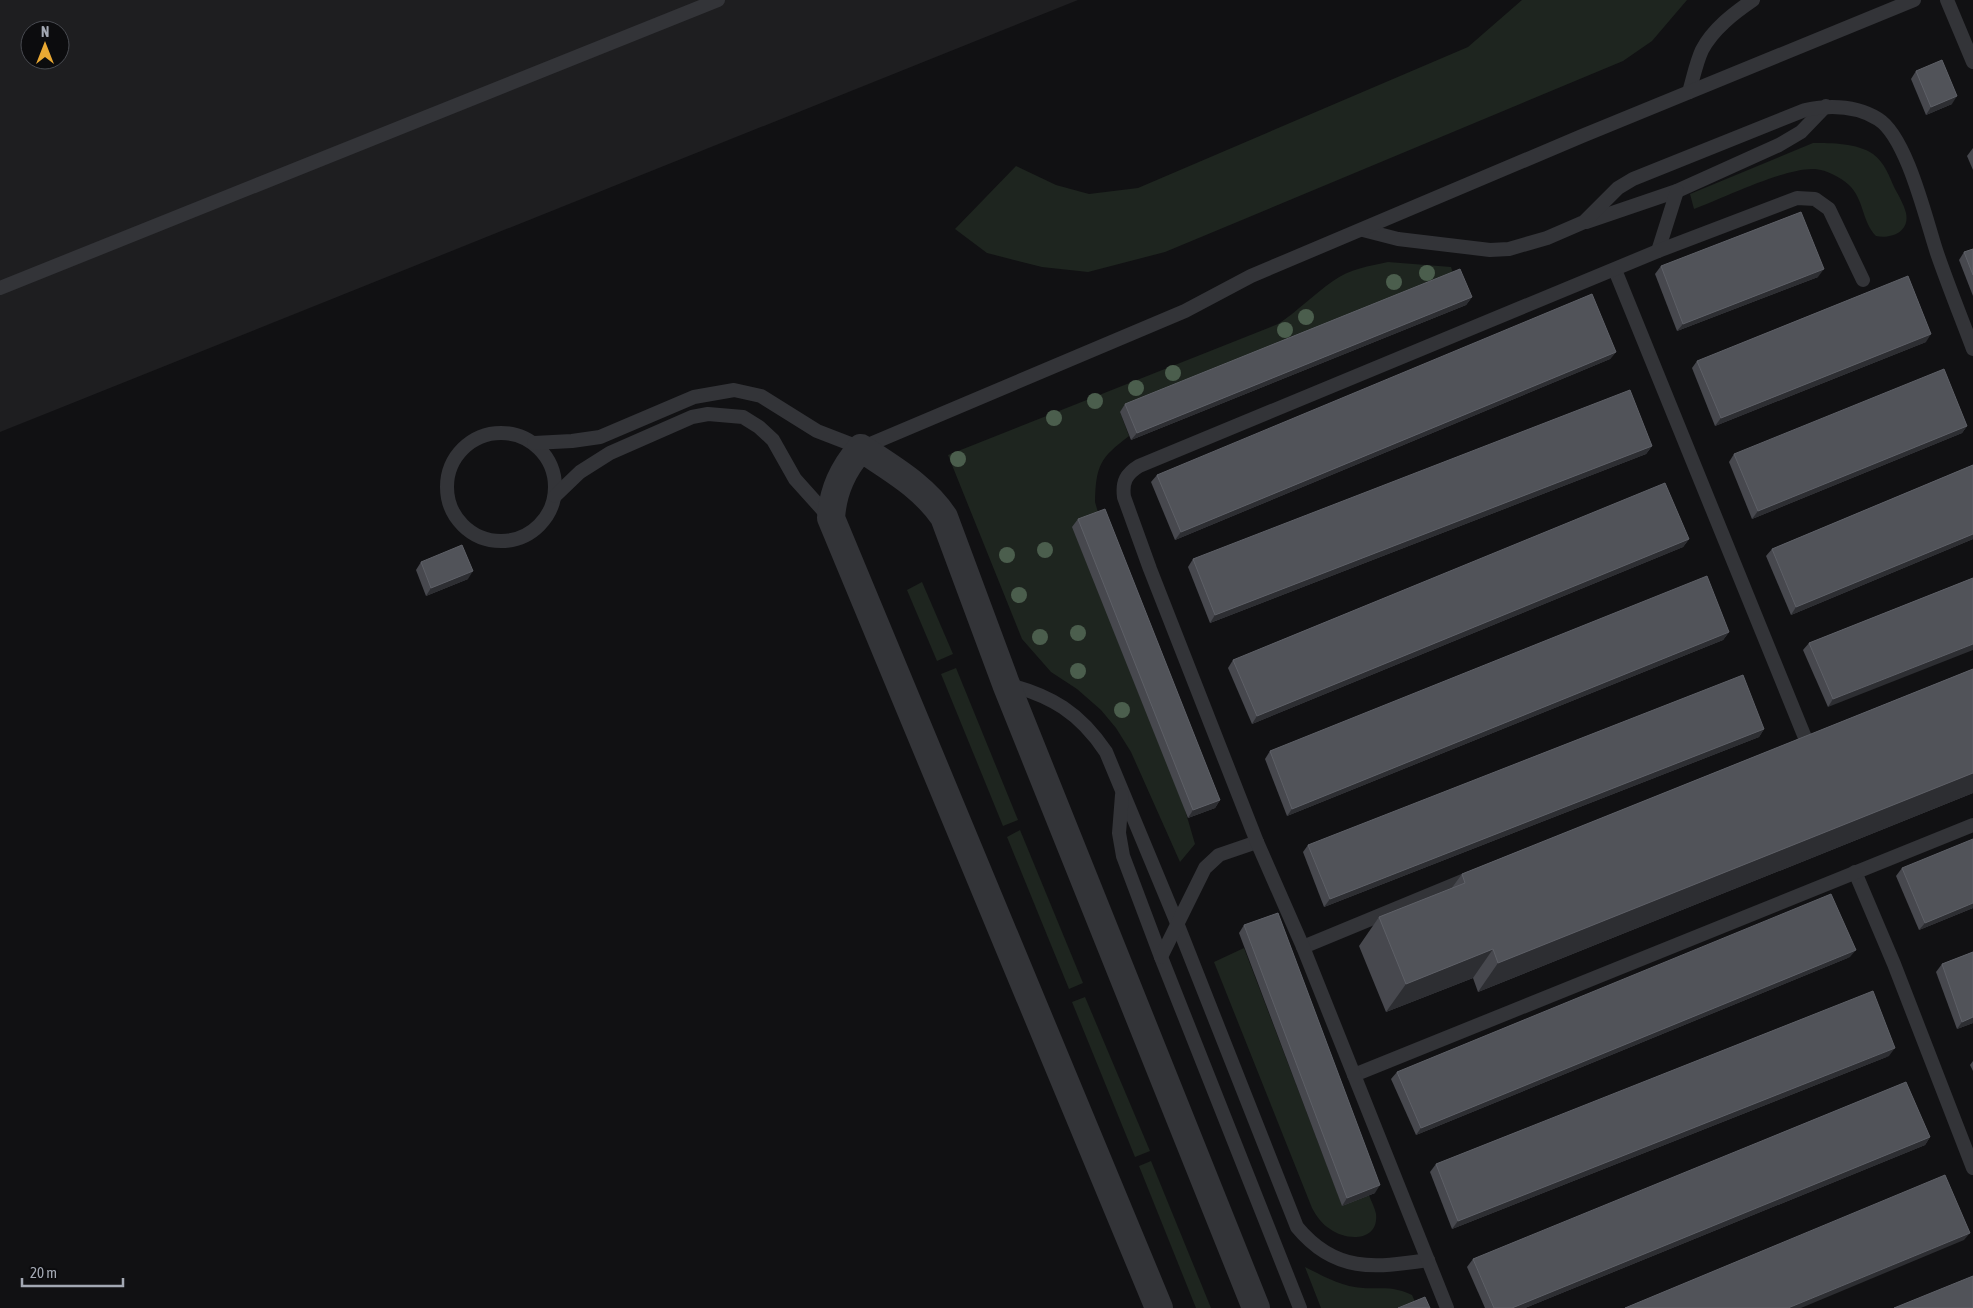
<svg xmlns="http://www.w3.org/2000/svg" width="1973" height="1308" font-family="'Asap Condensed',sans-serif">
  <style>
    .built { fill: #1e1e20; fill-rule: evenodd }
    .green { fill: #1e251f }
    .lines { fill: none; stroke-linecap: round; stroke-linejoin: round }
    .service { stroke: #333438; stroke-width: 14 }
    .minor { stroke: #333438; stroke-width: 28 }
    .tree { fill: #4b5e4d }
    .wall { fill: #47484e }
    .shaded-wall { fill: #2d2e32 }
    .building { fill: #515359; stroke: #5e6067 }
  </style>
  <rect width="100%" height="100%" fill="#111113"/>
  <path class="built" d="M0,0H1078L0,432ZM30,30H60V60H30Z"/>
  <g class="green">
    <polygon points="1522,0 1687,0 1652,41 1623,61 1165,252 1088,272 1042,267 987,253 955,229 1016,166 1056,185 1089,194 1138,188 1468,47"/>
    <path d="M1813,143C1832,143 1857,143 1873,154C1885,163 1889,176 1895,189C1899,196 1904,205 1906,213C1910,232 1891,239 1876,236C1862,222 1864,199 1849,185C1840,177 1827,170 1815,169C1786,167 1723,198 1694,209L1690,194Z"/>
    <path d="M1388,262L1451,267L1454,276L1120,412L1129,436C1100,458 1096,465 1095,502L1195,844L1180,862L1131,752L1116,728L1101,710L1077,689L1051,672L1022,639L948,455L1278,324C1298,311 1314,294 1333,281C1349,269 1370,266 1388,262Z"/>
    <polygon points="922,582 953,654 937,661 907,590"/>
    <polygon points="956,668 1018,820 1003,826 941,674"/>
    <polygon points="1020,830 1083,983 1069,989 1007,837"/>
    <path d="M1244,948L1342,1205L1369,1195C1371,1201 1375,1208 1376,1214C1379,1242 1346,1241 1330,1229C1322,1224 1317,1217 1312,1208L1214,962Z"/>
    <polygon points="1085,997 1150,1151 1135,1157 1072,1002"/>
    <polygon points="1151,1161 1211,1308 1196,1308 1139,1166"/>
    <path d="M1305,1267C1323,1276 1342,1287 1363,1288C1383,1289 1393,1286 1412,1295L1417,1306L1411,1308H1321Z"/>
  </g>
  <g class="lines">
    <g class="service">
      <polyline points="1947,0 1973,62"/>
      <path d="M1689,92C1693,79 1696,63 1702,50C1713,29 1734,13 1753,0"/>
      <polyline points="1586,222 1677,191 1779,145 1801,132 1826,106"/>
      <path d="M1363,230L1398,239L1490,250L1509,249L1547,238L1584,222L1618,188L1633,179L1805,110C1830,105 1855,105 1878,119C1907,137 1926,220 1937,253C1948,285 1961,317 1973,349"/>
      <polyline points="1658,251 1677,191"/>
      <polyline points="1615,270 1806,740"/>
      <polyline points="0,288 718,0"/>
      <circle cx="501" cy="487" r="54"/>
      <polyline points="534,443 572,441 600,437 694,397 734,390 761,396 817,431 861,448 1185,311 1251,276 1582,136 1914,0"/>
      <polyline points="555,496 580,472 610,453 692,417 708,414 743,417 759,427 773,440 795,479 830,518"/>
      <path d="M1006,684C1051,695 1080,713 1106,752L1177,923L1297,1227C1335,1273 1374,1268 1428,1260"/>
      <polyline points="1122,795 1119,833 1123,856 1161,957 1300,1308"/>
      <polyline points="1855,872 1894,964 1973,1168"/>
      <polyline points="1303,947 1470,878"/>
      <polyline points="1161,957 1205,868 1219,855 1257,842"/>
      <polyline points="1354,1075 1973,825"/>
      <path d="M1447,1308L1303,947L1257,842L1150,569L1124,497C1122,482 1126,474 1139,466L1658,251L1797,198L1815,199L1829,209L1863,280"/>
    </g>
    <path class="minor" d="M1159,1308L831,518C833,490 843,469 861,448C892,469 923,486 944,517L1006,684L1256,1308"/>
  </g>
  <g class="tree">
    <circle cx="1427" cy="273" r="8"/>
    <circle cx="1394" cy="282" r="8"/>
    <circle cx="1306" cy="317" r="8"/>
    <circle cx="1285" cy="330" r="8"/>
    <circle cx="1173" cy="373" r="8"/>
    <circle cx="1136" cy="388" r="8"/>
    <circle cx="1095" cy="401" r="8"/>
    <circle cx="1054" cy="418" r="8"/>
    <circle cx="958" cy="459" r="8"/>
    <circle cx="1045" cy="550" r="8"/>
    <circle cx="1007" cy="555" r="8"/>
    <circle cx="1019" cy="595" r="8"/>
    <circle cx="1078" cy="633" r="8"/>
    <circle cx="1040" cy="637" r="8"/>
    <circle cx="1078" cy="671" r="8"/>
    <circle cx="1122" cy="710" r="8"/>
  </g>
  <g class="wall">
    <polygon points="1916,71 1952,104 1926,115 1911,79"/>
    <polygon points="1973,148 1973,170 1967,156"/>
    <polygon points="1973,249 1973,296 1959,260 1964,252"/>
    <polygon points="1661,266 1818,277 1677,331 1655,274"/>
    <polygon points="1472,297 1466,305 1131,440 1120,412 1125,404"/>
    <polygon points="1926,342 1715,426 1692,368 1697,361"/>
    <polygon points="1616,352 1610,359 1175,540 1151,482 1157,475"/>
    <polygon points="1967,426 1962,433 1752,519 1729,462 1734,454"/>
    <polygon points="1652,446 1646,454 1210,623 1188,567 1193,559"/>
    <polygon points="1973,465 1973,539 1791,615 1766,556 1772,549"/>
    <polygon points="1078,519 1220,800 1215,808 1188,818 1072,527"/>
    <polygon points="1689,539 1683,547 1252,724 1228,668 1233,660"/>
    <polygon points="421,562 468,579 426,596 416,570"/>
    <polygon points="1973,578 1828,707 1803,650 1809,643"/>
    <polygon points="1729,632 1723,640 1287,816 1265,759 1270,751"/>
    <polygon points="1973,669 1973,793 1478,992 1473,978 1386,1012 1359,946 1379,917 1451,889 1462,874"/>
    <polygon points="1764,729 1759,737 1324,907 1303,852 1308,845"/>
    <polygon points="1902,868 1973,908 1919,930 1896,876"/>
    <polygon points="1244,925 1375,1193 1342,1206 1239,933"/>
    <polygon points="1973,952 1973,1023 1957,1029 1936,972 1942,964"/>
    <polygon points="1850,957 1416,1135 1391,1079 1397,1072"/>
    <polygon points="1889,1056 1452,1229 1430,1172 1436,1164"/>
    <polygon points="1973,1061 1973,1071 1970,1065"/>
    <polygon points="1930,1137 1925,1145 1525,1308 1485,1308 1467,1267 1473,1259"/>
  </g>
  <g class="shaded-wall">
    <polygon points="1957,96 1952,104 1926,115 1931,107"/>
    <polygon points="1824,269 1818,277 1677,331 1683,324"/>
    <polygon points="1472,297 1466,305 1131,440 1137,433"/>
    <polygon points="1931,334 1926,342 1715,426 1721,418"/>
    <polygon points="1616,352 1610,359 1175,540 1181,532"/>
    <polygon points="1967,426 1962,433 1752,519 1758,511"/>
    <polygon points="1652,446 1646,454 1210,623 1215,615"/>
    <polygon points="1973,534 1973,539 1791,615 1796,607"/>
    <polygon points="1689,539 1683,547 1252,724 1257,716"/>
    <polygon points="473,571 468,579 426,596 431,588"/>
    <polygon points="1729,632 1723,640 1287,816 1292,809"/>
    <polygon points="1973,644 1973,650 1828,707 1833,699"/>
    <polygon points="1764,729 1759,737 1324,907 1330,899"/>
    <polygon points="1973,773 1973,793 1478,992 1498,963"/>
    <polygon points="1220,800 1215,808 1188,818 1193,810"/>
    <polygon points="1973,903 1973,908 1919,930 1925,923"/>
    <polygon points="1493,949 1473,978 1386,1012 1406,984"/>
    <polygon points="1856,950 1850,957 1416,1135 1421,1128"/>
    <polygon points="1973,1017 1973,1023 1957,1029 1962,1022"/>
    <polygon points="1895,1048 1889,1056 1452,1229 1458,1221"/>
    <polygon points="1930,1137 1925,1145 1525,1308 1512,1308"/>
    <polygon points="1380,1185 1375,1193 1342,1206 1347,1198"/>
    <polygon points="1970,1233 1964,1240 1801,1308 1788,1308"/>
  </g>
  <g class="building">
    <polygon points="1942,60 1957,96 1931,107 1916,71"/>
    <polygon points="1801,212 1824,269 1683,324 1661,266"/>
    <polygon points="1973,249 1973,275 1964,252"/>
    <polygon points="1460,269 1472,297 1137,433 1125,404"/>
    <polygon points="1908,276 1931,334 1721,418 1697,361"/>
    <polygon points="1592,294 1616,352 1181,532 1157,475"/>
    <polygon points="1944,369 1967,426 1758,511 1734,454"/>
    <polygon points="1630,390 1652,446 1215,615 1193,559"/>
    <polygon points="1973,465 1973,534 1796,607 1772,549"/>
    <polygon points="1665,483 1689,539 1257,716 1233,660"/>
    <polygon points="1105,509 1220,800 1193,810 1078,519"/>
    <polygon points="462,545 473,571 431,588 421,562"/>
    <polygon points="1707,576 1729,632 1292,809 1270,751"/>
    <polygon points="1973,578 1973,644 1833,699 1809,643"/>
    <polygon points="1973,669 1973,773 1498,963 1493,949 1406,984 1379,917 1465,883 1462,874"/>
    <polygon points="1743,675 1764,729 1330,899 1308,845"/>
    <polygon points="1973,839 1973,903 1925,923 1902,868"/>
    <polygon points="1831,894 1856,950 1421,1128 1397,1072"/>
    <polygon points="1278,913 1380,1185 1347,1198 1244,925"/>
    <polygon points="1973,952 1973,1017 1962,1022 1942,964"/>
    <polygon points="1873,991 1895,1048 1458,1221 1436,1164"/>
    <polygon points="1906,1082 1930,1137 1512,1308 1494,1308 1473,1259"/>
    <polygon points="1945,1175 1970,1233 1788,1308 1625,1308"/>
    <polygon points="1973,1276 1973,1308 1894,1308"/>
    <polygon points="1425,1297 1430,1308 1398,1308"/>
  </g>
  <g transform="translate(45 45)"><circle r="24" fill="#0c0c0e" stroke="#484a50"/>
  <path d="M0-4L9 19L0 12L-9 19Z" fill="#eaa933"/>
  <text y="-8" font-size="14" font-weight="bold" text-anchor="middle" fill="#a3a8b3">N</text>
  </g>
  <path d="M22 1278v8h101v-8" fill="none" stroke="#a3a8b3" stroke-width="2.5"/>
  <text x="30" y="1278" font-size="15" fill="#a3a8b3" stroke="#0c0c0e" stroke-width="4" paint-order="stroke">20 m</text>
</svg>
